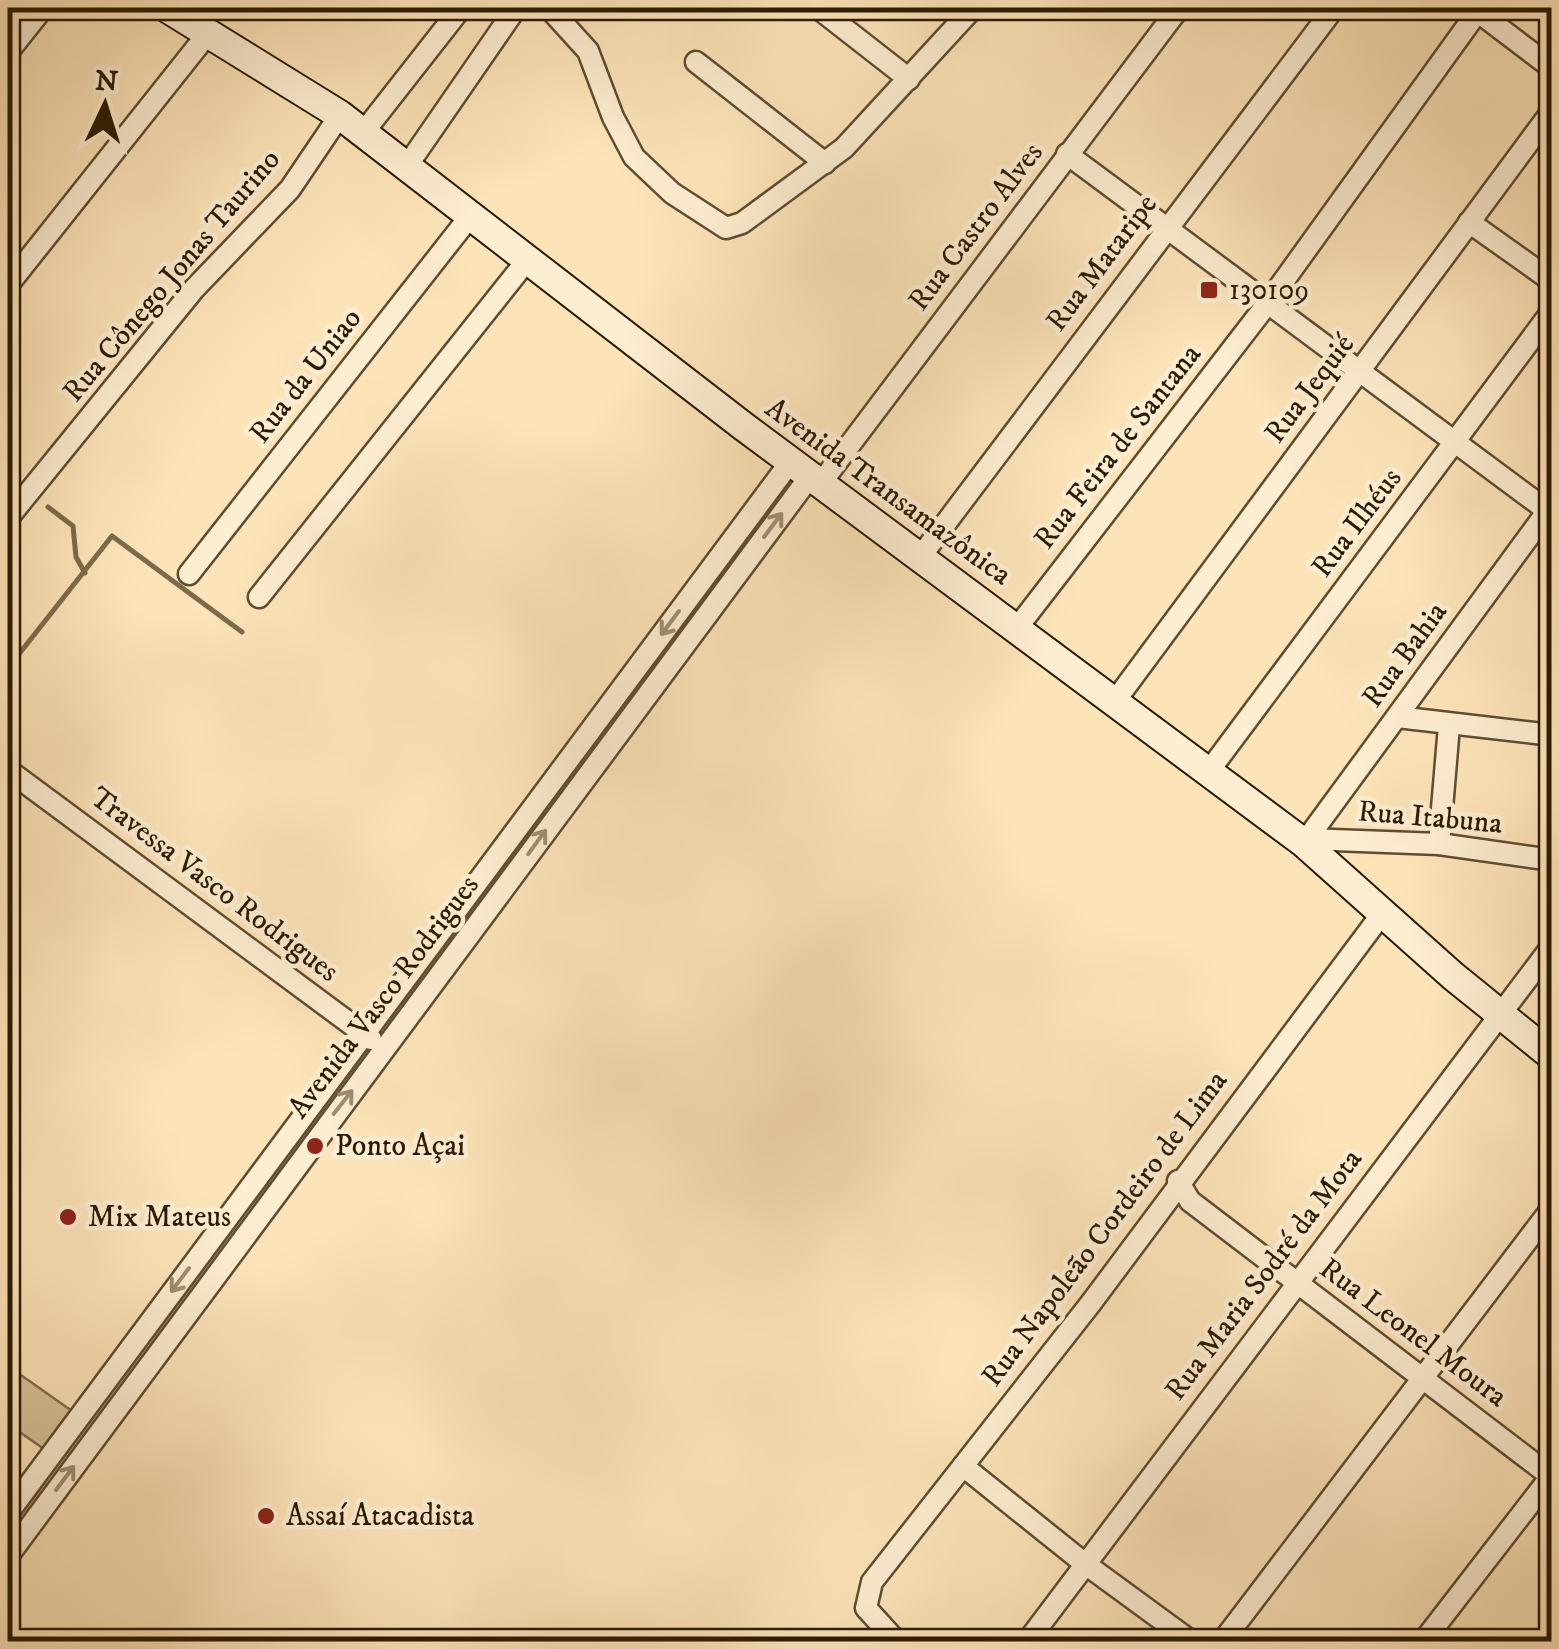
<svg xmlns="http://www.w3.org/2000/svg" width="1559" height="1649" font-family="'IM FELL DW Pica',serif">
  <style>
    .green { fill: #d8c299; stroke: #826e4e; stroke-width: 2.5 }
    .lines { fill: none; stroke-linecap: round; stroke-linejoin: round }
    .stream { stroke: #7e6a4a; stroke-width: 5 }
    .street-casing { stroke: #5f4c30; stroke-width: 25 }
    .secondary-casing { stroke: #2b1a02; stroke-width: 32 }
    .street { stroke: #fdedd1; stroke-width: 20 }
    .secondary { stroke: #fdedd1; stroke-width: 28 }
    .oneway { stroke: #9e8e74 }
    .poi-dot { fill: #8f2418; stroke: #fdedd1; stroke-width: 4 }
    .labels { text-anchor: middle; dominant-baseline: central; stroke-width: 9; stroke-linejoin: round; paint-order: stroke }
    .street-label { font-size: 30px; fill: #2b1a02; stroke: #fdedd1 }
    .poi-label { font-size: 30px; fill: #2b1a02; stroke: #fdedd1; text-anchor: start }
  </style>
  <rect width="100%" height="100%" fill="#fce4b8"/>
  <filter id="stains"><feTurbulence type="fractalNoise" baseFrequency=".002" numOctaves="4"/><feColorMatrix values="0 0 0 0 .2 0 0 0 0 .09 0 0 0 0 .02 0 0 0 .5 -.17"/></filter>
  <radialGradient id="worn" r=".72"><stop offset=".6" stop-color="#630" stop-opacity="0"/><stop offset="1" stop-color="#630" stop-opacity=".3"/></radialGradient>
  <g class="green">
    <polygon points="589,742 598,749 394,1024 385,1017"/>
    <polygon points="364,1048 373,1055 8,1547 8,1528"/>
    <polygon points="8,1366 72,1411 44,1449 8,1424"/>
  </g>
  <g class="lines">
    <g class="stream">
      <polyline points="48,507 73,526 76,557 85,573"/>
      <polyline points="8,668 112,536 242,632"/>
    </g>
    <g class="street-casing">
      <g id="street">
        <polyline points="549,8 588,51 613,117 634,157 672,193 726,228 742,223 844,148 973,8"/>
        <polyline points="818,8 909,79"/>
        <polyline points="1473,8 1552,68"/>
        <polyline points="8,52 43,8"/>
        <polyline points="696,62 825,163"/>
        <polyline points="363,133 461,8"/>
        <polyline points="1067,154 1552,514"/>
        <polyline points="407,166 516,8"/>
        <polyline points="1469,222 1552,281"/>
        <polyline points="8,285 209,32"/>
        <polyline points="821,483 1179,8"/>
        <polyline points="8,518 194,289 290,189 340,115"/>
        <polyline points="921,556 1334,8"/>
        <polyline points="189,574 471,215"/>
        <polyline points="259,597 528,259"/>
        <polyline points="1017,628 1267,304 1478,11"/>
        <polyline points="1115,701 1552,111"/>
        <polyline points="1397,717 1552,735"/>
        <polyline points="8,770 371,1039"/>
        <polyline points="1209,771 1552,311"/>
        <polyline points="1307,839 1552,505"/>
        <polyline points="1304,843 1307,839 1439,844 1552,860"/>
        <polyline points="1439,844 1449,726"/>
        <polyline points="1178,1181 1190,1201 1552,1477"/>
        <polyline points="963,1466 1084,1563 1192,1642"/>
        <polyline points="8,1513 791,461"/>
        <polyline points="8,1556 811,475"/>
        <polyline points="897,1642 866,1608 872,1582 1091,1303 1384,911"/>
        <polyline points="1027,1642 1552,946"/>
        <polyline points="1222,1642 1552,1208"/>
        <polyline points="1423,1642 1552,1475"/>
      </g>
    </g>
    <g class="secondary-casing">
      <polyline id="secondary" points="167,8 340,115 743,426 1304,843 1453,976 1552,1056"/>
    </g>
    <use href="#street" class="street"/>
    <use href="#secondary" class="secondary"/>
  </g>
  <defs><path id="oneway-shaft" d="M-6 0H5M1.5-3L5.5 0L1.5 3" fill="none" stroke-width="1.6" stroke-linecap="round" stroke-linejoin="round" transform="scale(2.5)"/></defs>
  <g class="oneway">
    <use href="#oneway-shaft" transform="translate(773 525) rotate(-53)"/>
    <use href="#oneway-shaft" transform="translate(670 623) rotate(127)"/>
    <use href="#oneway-shaft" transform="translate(537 842) rotate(-54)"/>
    <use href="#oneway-shaft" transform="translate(343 1102) rotate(-52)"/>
    <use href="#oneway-shaft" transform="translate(180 1280) rotate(127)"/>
    <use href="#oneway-shaft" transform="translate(65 1478) rotate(-53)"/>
  </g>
  <g class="poi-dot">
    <rect x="1199" y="280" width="20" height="20" rx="5"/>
    <circle cx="315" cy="1146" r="10"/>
    <circle cx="68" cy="1217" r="10"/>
    <circle cx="266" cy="1516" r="10"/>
  </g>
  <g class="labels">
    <g class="street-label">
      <text transform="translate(976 227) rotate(-53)">Rua Castro Alves</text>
      <text transform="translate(1102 263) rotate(-53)">Rua Mataripe</text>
      <text transform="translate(172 276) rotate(-50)">Rua Cônego Jonas Taurino</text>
      <text transform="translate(306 376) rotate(-52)">Rua da Uniao</text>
      <text transform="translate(1310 389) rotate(-53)">Rua Jequié</text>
      <text transform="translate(1118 447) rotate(-52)">Rua Feira de Santana</text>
      <text transform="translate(888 492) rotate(36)">Avenida Transamazônica</text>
      <text transform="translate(1357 523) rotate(-53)">Rua Ilhéus</text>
      <text transform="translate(1405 655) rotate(-54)">Rua Bahia</text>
      <text transform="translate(1430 818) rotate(5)">Rua Itabuna</text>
      <text transform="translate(214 885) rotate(37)">Travessa Vasco Rodrigues</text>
      <text transform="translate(384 997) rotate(-53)">Avenida Vasco Rodrigues</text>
      <text transform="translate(1105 1229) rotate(-53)">Rua Napoleão Cordeiro de Lima</text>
      <text transform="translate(1264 1275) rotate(-53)">Rua Maria Sodré da Mota</text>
      <text transform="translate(1413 1333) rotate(37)">Rua Leonel Moura</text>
    </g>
    <g class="poi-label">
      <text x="1229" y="290">130109</text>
      <text x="335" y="1146">Ponto Açai</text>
      <text x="88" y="1217">Mix Mateus</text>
      <text x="286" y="1516">Assaí Atacadista</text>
    </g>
  </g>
  <rect width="1559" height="1649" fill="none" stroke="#fce4b8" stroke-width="40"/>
  <rect x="10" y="10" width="1539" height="1629" fill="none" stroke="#2b1a02" stroke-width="5"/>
  <rect x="20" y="20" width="1519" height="1609" fill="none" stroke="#2b1a02" stroke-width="2.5"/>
  <g transform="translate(105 105) rotate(4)" stroke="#fdedd1" stroke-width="8" paint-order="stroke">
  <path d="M0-8L18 38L0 25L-18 38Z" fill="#2b1a02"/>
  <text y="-15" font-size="28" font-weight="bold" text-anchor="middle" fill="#2b1a02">N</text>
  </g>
  <rect width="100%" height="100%" filter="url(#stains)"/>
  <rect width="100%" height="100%" fill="url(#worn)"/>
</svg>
